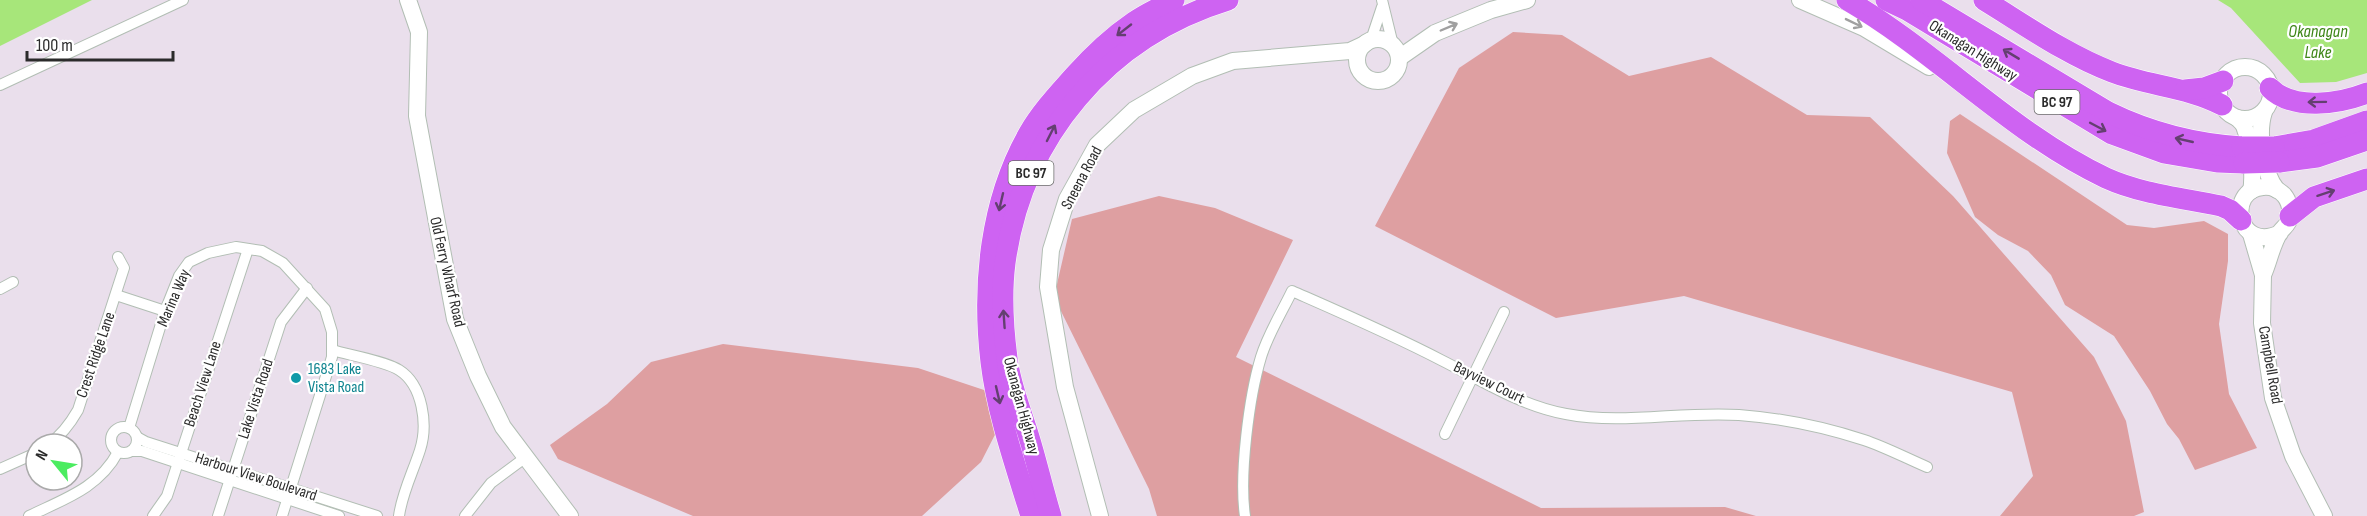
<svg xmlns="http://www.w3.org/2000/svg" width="2367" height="516" font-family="'Sofia Sans Condensed',sans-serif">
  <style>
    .green { fill: #de9fa1 }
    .water { fill: #a7e67a }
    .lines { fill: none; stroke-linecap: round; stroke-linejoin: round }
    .street-casing { stroke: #b2beb4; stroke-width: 12 }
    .secondary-casing { stroke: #b2beb4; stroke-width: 18 }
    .highway-casing { stroke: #fff; stroke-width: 22 }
    .street { stroke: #fff; stroke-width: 10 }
    .secondary { stroke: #fff; stroke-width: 16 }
    .highway { stroke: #ce63f2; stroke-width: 21 }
    .highway-bridge-casing { stroke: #fff; stroke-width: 22; stroke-linecap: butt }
    .highway-bridge { stroke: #ce63f2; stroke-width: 21 }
    .oneway { stroke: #a0a0a0 }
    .oneway2 { stroke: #643f71 }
    .culture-dot { fill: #0f9aa8; stroke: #fff; stroke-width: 2 }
    .labels { text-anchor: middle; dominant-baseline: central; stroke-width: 4.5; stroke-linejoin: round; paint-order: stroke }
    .shield { fill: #fff; stroke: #6b6b6b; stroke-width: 1.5 }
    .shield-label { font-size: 15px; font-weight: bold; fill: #2b2b2b }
    .street-label { font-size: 16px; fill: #2b2b2b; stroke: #fff }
    .culture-label { font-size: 16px; fill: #0d838f; stroke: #fff; text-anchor: start }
    .water-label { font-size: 18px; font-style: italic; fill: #3d8617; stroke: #fff }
  </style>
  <rect width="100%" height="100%" fill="#eadfec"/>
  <g class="green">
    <polygon points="1513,32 1562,35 1629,76 1711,57 1807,115 1870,117 1953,196 2094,357 2126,421 2144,512 2134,516 2000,516 2033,476 2012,392 1684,296 1556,318 1375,226 1459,68"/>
    <polygon points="1960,114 2127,225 2154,228 2204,221 2228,234 2228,261 2219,324 2229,394 2257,448 2195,470 2179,439 2167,424 2150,391 2114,336 2065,305 2051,275 2028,251 1998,235 1975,217 1947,153 1950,121"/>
    <polygon points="1159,196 1215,208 1293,240 1236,357 1541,508 1725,507 1756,516 1157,516 1149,489 1054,297 1072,219"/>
    <polygon points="723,344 918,368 996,394 1004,417 981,462 922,516 693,516 558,459 550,445 607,404 651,362"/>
  </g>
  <g class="water">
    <polygon points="0,0 92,0 0,46"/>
    <polygon points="2218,0 2367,0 2367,73 2336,82 2300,83 2231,8"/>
  </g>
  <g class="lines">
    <g class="street-casing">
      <g id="street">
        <polyline points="1382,0 1393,45"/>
        <polyline points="1371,40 1382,7"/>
        <polyline points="0,85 183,0"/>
        <polyline points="0,289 13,282"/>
        <polyline points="116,295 165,311"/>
        <path d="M332,350C349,355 385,361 399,370C423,385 428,425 420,450C413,472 402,493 399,516"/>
        <circle cx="124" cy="440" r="13"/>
        <polyline points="129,428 165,311 179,276 189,262 208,253 236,247 262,251 283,263 325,309 332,332 332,357 282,516"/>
        <polyline points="1445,434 1504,312"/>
        <polyline points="137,437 146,442 377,516"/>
        <path d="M49,444C62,435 70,424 78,410L124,268L118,257"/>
        <polyline points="132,451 142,451 339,516"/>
        <polyline points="0,469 36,453"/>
        <path d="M29,516C64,499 99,488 118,452"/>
        <polyline points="153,516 167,496 248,249"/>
        <polyline points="218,516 281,322 307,288"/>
        <polyline points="465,516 491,483 526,457"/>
        <path d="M1245,516C1239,475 1249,397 1261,357C1268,334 1282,312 1292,291C1342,313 1393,335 1441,360C1481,380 1521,406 1566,414C1623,425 1681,411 1739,415C1780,418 1824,427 1864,440C1885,447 1906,458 1927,467"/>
      </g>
    </g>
    <g class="secondary-casing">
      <g id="secondary">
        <polyline points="408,0 419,32 417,116 455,319 478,376 503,427 570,516"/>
        <polyline points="1800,0 1864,28 1929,67"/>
        <circle cx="1378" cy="60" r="21"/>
        <polyline points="1399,58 1435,33 1491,10 1527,0"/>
        <circle cx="2245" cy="93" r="26"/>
        <path d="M2264,112C2257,133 2263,173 2277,190"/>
        <path d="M2237,118C2240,121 2244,124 2245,129C2251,143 2254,177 2251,191"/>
        <polyline points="2251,234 2263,275 2262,323 2273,398 2293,456 2324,516"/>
        <path d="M2263,275C2269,262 2272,244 2280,232C2284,227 2289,224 2290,217C2291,210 2289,201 2284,195C2279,190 2271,186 2263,187C2225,190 2238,254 2280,233"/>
        <polyline points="1100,516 1065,387 1048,287 1051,250 1067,199 1097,145 1134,110 1192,76 1233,61 1350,51 1365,44"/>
      </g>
    </g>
    <g class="highway-casing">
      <g id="highway">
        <path d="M1847,0C1938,53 2011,133 2106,178C2141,194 2183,198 2221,206L2230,210L2241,220"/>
        <polyline points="1886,0 1907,10 2112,134 2164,153 2217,162 2244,163"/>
        <path d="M1921,0L2108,112C2151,133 2194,144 2242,147"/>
        <path d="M1984,0C2025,25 2067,55 2112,72C2148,86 2188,87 2222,105"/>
        <path d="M2270,88C2293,111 2339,104 2367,93"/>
        <polyline points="2185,90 2204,88 2223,81"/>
        <polyline points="2274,147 2314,140 2367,121"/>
        <polyline points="2279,162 2317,157 2367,140"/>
        <polyline points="2290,216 2314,197 2367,179"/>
        <path d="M1031,516C1016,467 997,413 991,362C982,285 990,201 1029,133C1041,112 1058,94 1074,76C1092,56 1112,37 1134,22C1147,13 1161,7 1174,0"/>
        <path d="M1051,516C1043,490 1037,463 1029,437C1021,411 1010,385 1007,358C1003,327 1001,294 1005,263C1022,137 1107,37 1228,0"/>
      </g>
    </g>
    <use href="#street" class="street"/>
    <use href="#secondary" class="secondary"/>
    <use href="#highway" class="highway"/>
    <g class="highway-bridge-casing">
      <g id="highway-bridge">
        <polyline points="2242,147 2274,147"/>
        <polyline points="2244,163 2279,162"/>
      </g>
    </g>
    <use href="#highway-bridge" class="highway-bridge"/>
  </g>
  <defs><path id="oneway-shaft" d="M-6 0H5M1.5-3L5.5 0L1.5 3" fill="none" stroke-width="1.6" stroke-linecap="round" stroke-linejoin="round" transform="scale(1.5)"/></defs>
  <g class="oneway">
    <use href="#oneway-shaft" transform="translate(1854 23) rotate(26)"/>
    <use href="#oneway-shaft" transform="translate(1449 27) rotate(-23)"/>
  </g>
  <g class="oneway2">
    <use href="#oneway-shaft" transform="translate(1124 30) rotate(142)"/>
    <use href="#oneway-shaft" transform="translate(2011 54) rotate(-149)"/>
    <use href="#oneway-shaft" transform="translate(2317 102) rotate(179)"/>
    <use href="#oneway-shaft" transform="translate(2098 127) rotate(28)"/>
    <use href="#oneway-shaft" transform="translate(1051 133) rotate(-63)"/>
    <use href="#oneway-shaft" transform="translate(2184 140) rotate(-167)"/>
    <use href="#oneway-shaft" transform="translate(2326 193) rotate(-18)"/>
    <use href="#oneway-shaft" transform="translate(1001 202) rotate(103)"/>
    <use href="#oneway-shaft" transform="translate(1004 319) rotate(-94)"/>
    <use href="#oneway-shaft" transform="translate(998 395) rotate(77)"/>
  </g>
  <circle class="culture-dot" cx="296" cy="378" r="6"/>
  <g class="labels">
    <g class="shield">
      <rect x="2034.5" y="90" width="45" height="24" rx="4.5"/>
      <rect x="1008.5" y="161" width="45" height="24" rx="4.5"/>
    </g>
    <g class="shield-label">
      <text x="2057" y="102">BC 97</text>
      <text x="1031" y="173">BC 97</text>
    </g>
    <g class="street-label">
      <text transform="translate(1973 51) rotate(32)">Okanagan Highway</text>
      <text transform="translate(1082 178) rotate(-62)">Sneena Road</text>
      <text transform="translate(447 272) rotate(77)">Old Ferry Wharf Road</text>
      <text transform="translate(174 298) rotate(-67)">Marina Way</text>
      <text transform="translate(96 355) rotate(-71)">Crest Ridge Lane</text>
      <text transform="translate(2270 365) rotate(80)">Campbell Road</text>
      <text transform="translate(1489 383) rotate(26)">Bayview Court</text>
      <text transform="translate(203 384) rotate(-72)">Beach View Lane</text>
      <text transform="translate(256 399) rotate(-72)">Lake Vista Road</text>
      <text transform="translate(1021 406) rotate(75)">Okanagan Highway</text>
      <text transform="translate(256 477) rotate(18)">Harbour View Boulevard</text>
    </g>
    <g class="culture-label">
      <text x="308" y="369">1683 Lake<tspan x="308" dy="18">Vista Road</tspan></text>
    </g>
    <g class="water-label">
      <text x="2318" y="31">Okanagan<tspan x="2318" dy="21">Lake</tspan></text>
    </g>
  </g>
  <g transform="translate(54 462) rotate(300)"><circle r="28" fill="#ffffff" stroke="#aaaaaa" stroke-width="1.5"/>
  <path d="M0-4.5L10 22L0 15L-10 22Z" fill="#4bec60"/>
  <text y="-9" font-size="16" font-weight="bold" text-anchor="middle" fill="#2b2b2b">N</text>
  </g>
  <path d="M27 51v9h146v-9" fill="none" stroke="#2b2b2b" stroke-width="3"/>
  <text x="36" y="51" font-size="18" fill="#2b2b2b" stroke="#ffffff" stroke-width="4.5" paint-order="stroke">100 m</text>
</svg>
